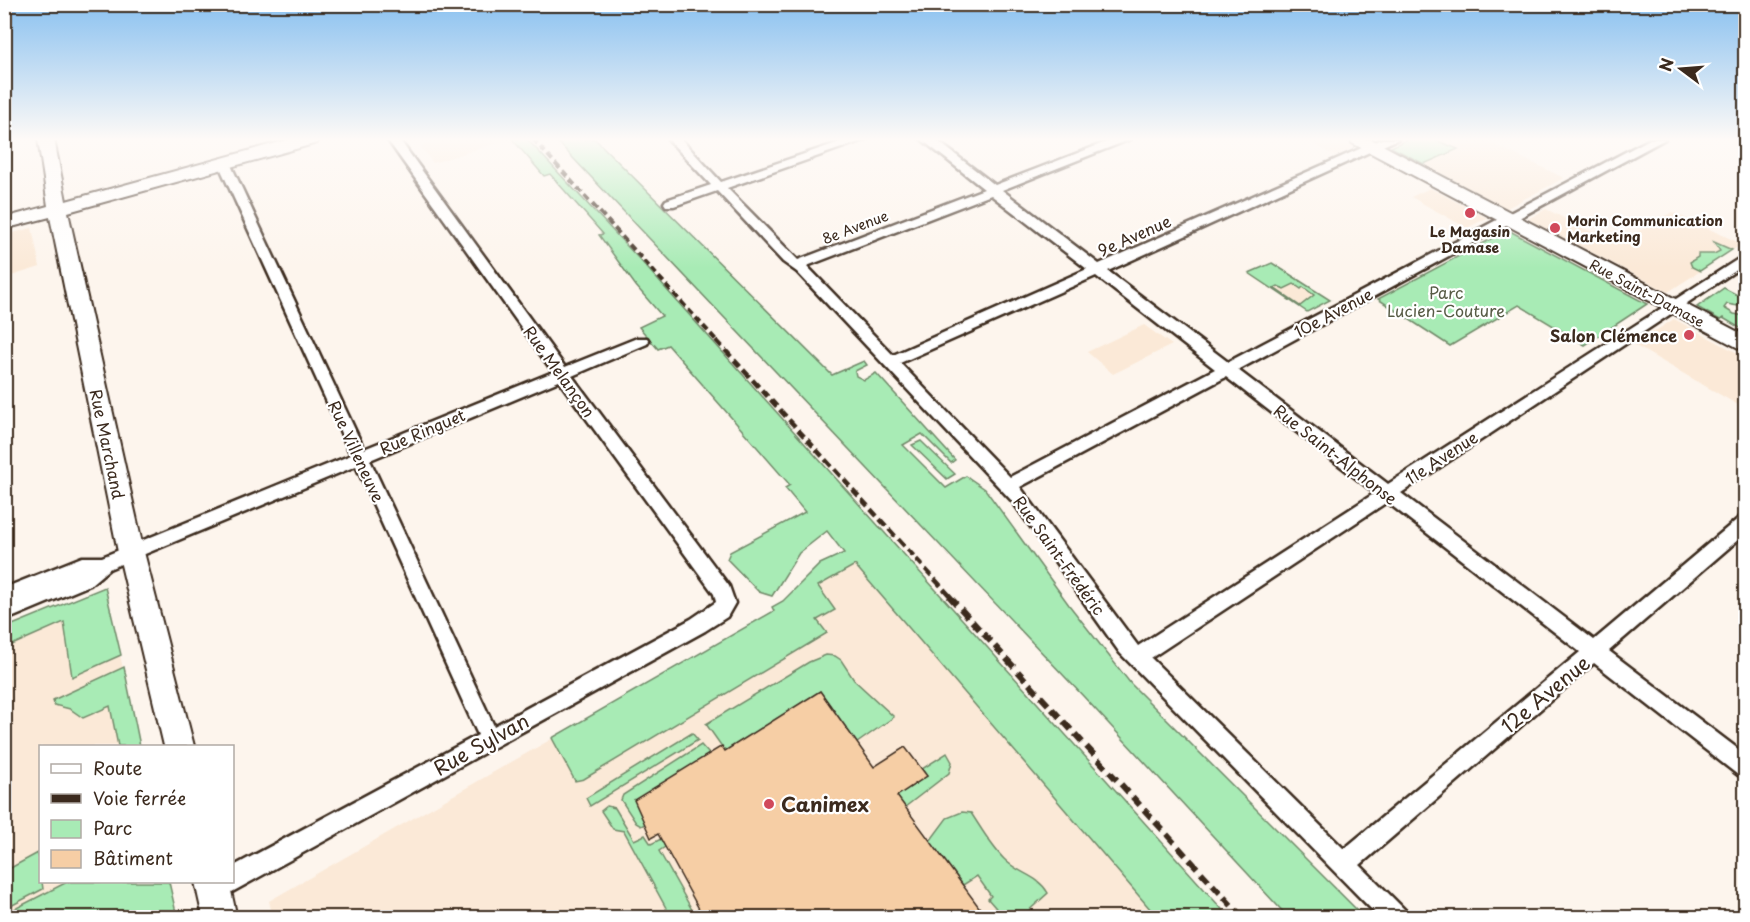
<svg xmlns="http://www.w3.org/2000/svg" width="1750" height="922" font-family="'Playpen Sans',sans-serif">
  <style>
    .built { fill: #fbe9d7 }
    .green { fill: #a8ebb5; stroke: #728a6a; stroke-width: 1.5; fill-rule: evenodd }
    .building { fill: #f6cea5; stroke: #3b2a1e; stroke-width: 1.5 }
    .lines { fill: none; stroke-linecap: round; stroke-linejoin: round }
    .street-casing { stroke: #3b2a1e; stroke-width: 5 }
    .secondary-casing { stroke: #3b2a1e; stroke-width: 4 }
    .street { fill: #fff; fill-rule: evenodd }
    .secondary { fill: #fff; fill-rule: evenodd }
    .rail-far2 { stroke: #3b2a1e; stroke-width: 4; stroke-dasharray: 7 4; stroke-linecap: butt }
    .rail-far1 { stroke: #3b2a1e; stroke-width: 4.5; stroke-dasharray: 9 4.5; stroke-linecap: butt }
    .rail { stroke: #3b2a1e; stroke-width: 6; stroke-dasharray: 11 6; stroke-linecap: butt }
    .poi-dot { fill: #d1495b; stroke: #fff; stroke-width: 2 }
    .labels { text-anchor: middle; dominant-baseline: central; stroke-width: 4.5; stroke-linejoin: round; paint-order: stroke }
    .far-poi-label { font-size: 14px; font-weight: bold; fill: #3b2a1e; stroke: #fff; text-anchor: start }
    .far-street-label { font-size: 14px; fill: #3b2a1e; stroke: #fff }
    .street-label { font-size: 16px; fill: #3b2a1e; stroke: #fff }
    .park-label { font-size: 16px; fill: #565a44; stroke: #fff }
    .poi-label { font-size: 16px; font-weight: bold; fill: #3b2a1e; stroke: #fff; text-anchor: end }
    .near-street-label { font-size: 20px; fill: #3b2a1e; stroke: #fff }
    .near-poi-label { font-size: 20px; font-weight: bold; fill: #3b2a1e; stroke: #fff; text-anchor: start }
  </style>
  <rect width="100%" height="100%" fill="#fdf5ed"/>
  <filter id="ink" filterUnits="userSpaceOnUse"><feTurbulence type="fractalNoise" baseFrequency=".0167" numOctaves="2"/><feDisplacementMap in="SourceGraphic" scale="12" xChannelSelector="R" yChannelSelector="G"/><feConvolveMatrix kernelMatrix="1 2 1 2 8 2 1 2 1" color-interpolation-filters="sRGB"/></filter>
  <g filter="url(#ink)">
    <g class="built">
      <polygon points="442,139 510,139 433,163 420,146"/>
      <polygon points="1304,139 1340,139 1355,147 1335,156"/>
      <polygon points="1408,139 1483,139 1564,178 1507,208 1391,147"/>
      <polygon points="1430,188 1487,218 1467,228 1411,197"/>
      <polygon points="1546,209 1616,244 1672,212 1742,244 1668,292 1528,219"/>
      <polygon points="32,228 40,267 5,278 5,235"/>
      <polygon points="1272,263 1330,300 1307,312 1249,274"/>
      <polygon points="1674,319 1745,357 1745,409 1634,345"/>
      <polygon points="1144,325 1172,345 1113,374 1087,352"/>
      <polygon points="855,565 1157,917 273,918 269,901"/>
      <polygon points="105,587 140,746 40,746 40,882 67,882 5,914 5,628"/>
    </g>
    <g class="green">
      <polygon points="512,139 527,139 641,261 1229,917 1157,917 855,565 818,586 835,610 817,620 827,633 584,779 575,781 552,738 774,611 772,607 783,601 820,564 844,553 827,531 799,553 772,596 759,592 727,559 730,552 805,512 785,488 790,485 668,345 658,349 639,327 662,316 636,286 599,235 603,234 550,174 544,176"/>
      <polygon points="555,139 595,139 832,375 864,361 867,365 855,371 856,376 864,380 876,373 955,460 951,463 922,434 903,445 946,488 966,476 985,489 1069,605 1131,684 1364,917 1288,917 1084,697"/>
      <polygon points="1408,139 1433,139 1458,149 1424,164 1391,147"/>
      <polygon points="1508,230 1647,304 1585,345 1519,305 1450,346 1378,299"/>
      <polygon points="1714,242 1732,250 1700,271 1692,267 1690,262 1698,257 1698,254 1714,254 1720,251"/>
      <path d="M1272,263L1330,300L1307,312L1249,273ZM1294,284L1301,289L1303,287L1314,295L1300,306L1274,288L1278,286L1284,289Z"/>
      <polygon points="1724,288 1745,299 1738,306 1727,304 1724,308 1734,314 1745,316 1745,331 1723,318 1720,320 1697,307"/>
      <polygon points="921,441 955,474 947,479 912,445"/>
      <polygon points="105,587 121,655 72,677 64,622 5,648 5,628"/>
      <polygon points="826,655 835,656 841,660 854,680 894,717 857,743 820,691 725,751 706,724 809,662"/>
      <polygon points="124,667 140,746 118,746 110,706 83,718 70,709 54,705 53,700"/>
      <polygon points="692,733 698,740 590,806 586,798"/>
      <polygon points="701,745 709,754 645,824 641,826 636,823 621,800 623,795"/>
      <polygon points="947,753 952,762 949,773 905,807 897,796 927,776 922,769"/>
      <polygon points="607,806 615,808 634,840 645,835 651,844 661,839 665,847 659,851 696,917 671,917 624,831 613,829 601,811"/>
      <path d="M962,812L971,813C981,828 991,846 1004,859C1018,874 1038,875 1048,893L1025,914L1028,917H997L1001,914L988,899L991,896L977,876L963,885L930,841L947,818Z"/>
      <polygon points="38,853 43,889 5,909 5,871"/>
      <polygon points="67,882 169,882 177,917 5,917 5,914"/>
    </g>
    <polygon class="building" points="820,691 874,767 905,747 927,776 897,796 987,918 704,918 658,834 651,838 634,800 722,746 725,751"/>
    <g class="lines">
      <g class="street-casing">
        <g id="street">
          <path d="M387,139H399L565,367L637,338H647L649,341L647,344L572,376L729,586L735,603L727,617L705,631L232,892L224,888L221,882H232V867L478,735L356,466L109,569L90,585L4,621V604L80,573L4,604V588L82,557H102L351,455L218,163L220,160H228L230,163L364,449L553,372ZM559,381L714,594L716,602L691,619L494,726L370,460Z"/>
          <path d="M668,139H681L721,182L849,139H867L727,188L798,260L984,189L921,139H935L995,185L1114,139H1131L1002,190L1099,264L1382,139H1398L1108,271L1228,362L1650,139H1665L1238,370L1388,484L1746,254V264L1401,493L1594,640L1740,517L1746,515V533L1609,651L1746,755V778L1738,775L1594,663L1360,865L1405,910L1409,918H1380L1120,653L1013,502L797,272L783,262L717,191L674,206H666L664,203L666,200L711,185ZM991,195L1087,269L893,355L807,266ZM1096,276L1215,369L1010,477L900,363ZM1226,377L1375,493L1138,646L1020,487ZM1387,502L1580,652L1344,849L1151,658Z"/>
        </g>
      </g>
      <g class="secondary-casing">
        <g id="secondary">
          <polygon points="38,139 54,139 66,201 291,139 319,139 317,143 68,212 144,552 194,746 164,746 118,552 50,217 4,229 4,218 48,206"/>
          <polygon points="1350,139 1371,139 1746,336 1746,352 1352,143"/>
          <polygon points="195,882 229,882 237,918 203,918"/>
        </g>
      </g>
      <use href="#street" class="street"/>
      <use href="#secondary" class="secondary"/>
      <polyline class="rail-far2" points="533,139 717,341"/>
      <polyline class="rail-far1" points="716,340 951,597"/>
      <polyline class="rail" points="949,596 1243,918"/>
    </g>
  </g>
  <linearGradient id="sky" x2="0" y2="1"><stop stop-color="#8ac1f0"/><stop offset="0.52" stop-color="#fefaf7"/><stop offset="1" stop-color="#fefaf7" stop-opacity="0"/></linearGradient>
  <rect width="1750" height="268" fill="url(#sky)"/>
  <g class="poi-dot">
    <circle cx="1470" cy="213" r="6"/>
    <circle cx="1555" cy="228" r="6"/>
    <circle cx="1689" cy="335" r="6"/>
    <circle cx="769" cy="804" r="6"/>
  </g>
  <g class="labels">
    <g class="far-poi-label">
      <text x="1567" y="220">Morin Communication<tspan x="1567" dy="16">Marketing</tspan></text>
      <text x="1470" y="231" text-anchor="middle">Le Magasin<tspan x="1470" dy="16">Damase</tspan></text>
    </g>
    <g class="far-street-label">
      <text transform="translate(855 227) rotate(-21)">8e Avenue</text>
      <text transform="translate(1647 293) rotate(28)">Rue Saint-Damase</text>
    </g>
    <g class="street-label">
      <text transform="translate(1134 235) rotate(-24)">9e Avenue</text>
      <text transform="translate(1333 312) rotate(-28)">10e Avenue</text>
      <text transform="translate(560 371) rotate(54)">Rue Melançon</text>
      <text transform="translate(422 431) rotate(-23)">Rue Ringuet</text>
      <text transform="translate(108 444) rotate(78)">Rue Marchand</text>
      <text transform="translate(357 451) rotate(65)">Rue Villeneuve</text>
      <text transform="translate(1336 454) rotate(38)">Rue Saint-Alphonse</text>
      <text transform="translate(1441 457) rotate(-33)">11e Avenue</text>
      <text transform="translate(1060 555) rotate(54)">Rue Saint-Frédéric</text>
    </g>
    <g class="park-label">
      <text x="1446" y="292">Parc<tspan x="1446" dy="18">Lucien-Couture</tspan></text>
    </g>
    <g class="poi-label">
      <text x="1677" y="335">Salon Clémence</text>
    </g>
    <g class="near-street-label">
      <text transform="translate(1545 694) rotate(-40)">12e Avenue</text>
      <text transform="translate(481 744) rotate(-29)">Rue Sylvan</text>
    </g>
    <g class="near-poi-label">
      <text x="781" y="804">Canimex</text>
    </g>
  </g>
  <rect width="1750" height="922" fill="none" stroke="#fff" stroke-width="24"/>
  <rect x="12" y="12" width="1726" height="898" fill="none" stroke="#3b2a1e" stroke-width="2" filter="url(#ink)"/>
  <rect x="39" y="745" width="195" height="138" fill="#ffffff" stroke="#b1aaa5" stroke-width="1.5"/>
  <rect x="51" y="764" width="30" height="9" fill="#ffffff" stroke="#b1aaa5" stroke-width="1.5"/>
  <text x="93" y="775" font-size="18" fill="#3b2a1e">Route</text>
  <rect x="51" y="794" width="30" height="9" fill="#3b2a1e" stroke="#b1aaa5" stroke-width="1.5"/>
  <text x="93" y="805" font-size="18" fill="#3b2a1e">Voie ferrée</text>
  <rect x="51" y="820" width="30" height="18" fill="#a8ebb5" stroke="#b1aaa5" stroke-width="1.5"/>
  <text x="93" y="835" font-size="18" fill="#3b2a1e">Parc</text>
  <rect x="51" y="850" width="30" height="18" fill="#f6cea5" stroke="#b1aaa5" stroke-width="1.5"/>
  <text x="93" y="865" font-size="18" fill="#3b2a1e">Bâtiment</text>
  <g transform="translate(1681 69) rotate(286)" stroke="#ffffff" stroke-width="4.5" paint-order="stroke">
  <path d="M0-4.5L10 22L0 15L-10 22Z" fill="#3b2a1e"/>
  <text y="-9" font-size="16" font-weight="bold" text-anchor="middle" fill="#3b2a1e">N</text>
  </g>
</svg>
